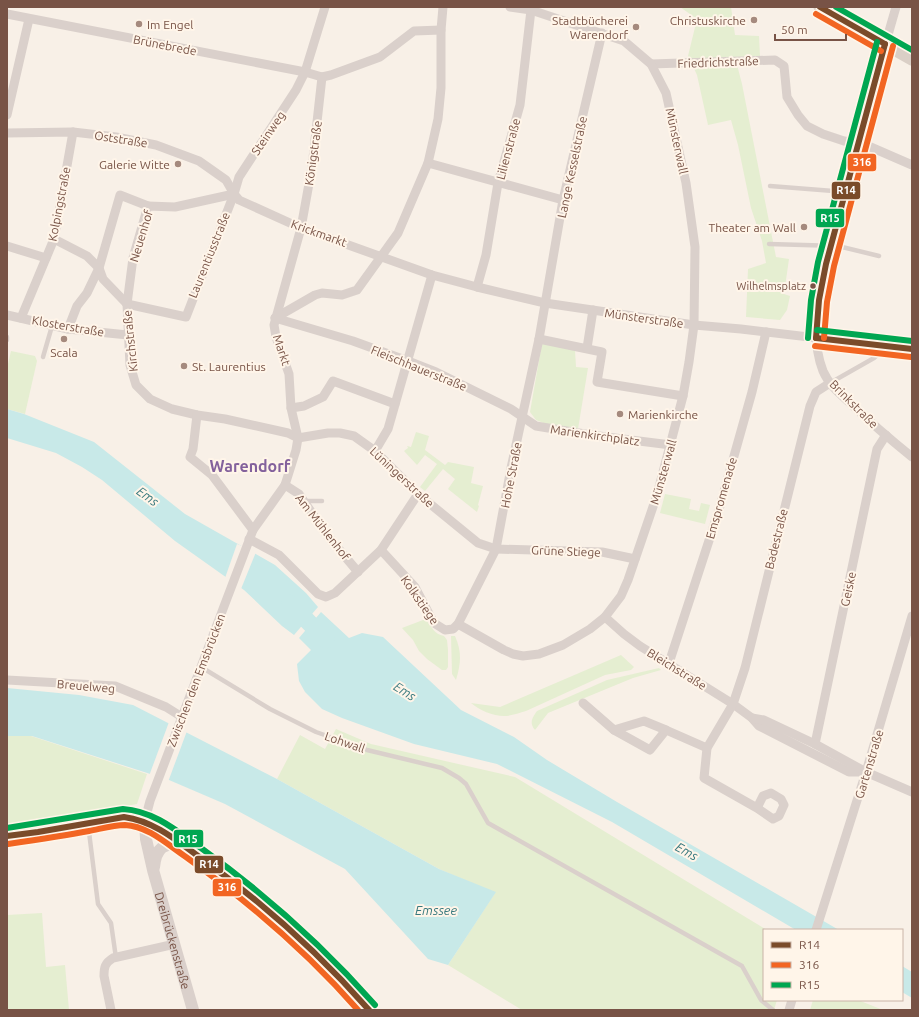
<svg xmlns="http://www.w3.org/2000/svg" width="919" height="1017" font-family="Ubuntu,sans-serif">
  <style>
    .green { fill: #e5eed1 }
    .water { fill: #c8e9e8 }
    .pier { fill: #f8f0e7 }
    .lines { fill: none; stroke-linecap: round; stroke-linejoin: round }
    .river { stroke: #c8e9e8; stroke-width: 17 }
    .lane { stroke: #dad0cb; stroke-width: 4.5 }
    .street { stroke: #dad0cb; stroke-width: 9 }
    .secondary { stroke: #dad0cb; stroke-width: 12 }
    .primary { stroke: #dacfc6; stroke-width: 13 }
    .bus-1-casing { stroke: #fff5e9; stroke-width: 9 }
    .bus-2-casing { stroke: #fff5e9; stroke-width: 9 }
    .bus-3-casing { stroke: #fff5e9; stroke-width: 9 }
    .bus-1 { stroke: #7a4b2a; stroke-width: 6 }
    .bus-2 { stroke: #f26522; stroke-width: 6 }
    .bus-3 { stroke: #00a651; stroke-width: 6 }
    .poi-dot { fill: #a58a7e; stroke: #fff5e9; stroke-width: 1.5 }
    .bus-dot { fill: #785346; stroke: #fff5e9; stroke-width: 1.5 }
    .labels { text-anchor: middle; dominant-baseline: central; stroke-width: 4; stroke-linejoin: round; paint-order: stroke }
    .bus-label { font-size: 11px; fill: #785346; stroke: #fff5e9; text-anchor: end }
    .poi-label { font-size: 12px; fill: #785346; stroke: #fff5e9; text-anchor: end }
    .street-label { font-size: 12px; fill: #785346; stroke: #fff5e9 }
    .water-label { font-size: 13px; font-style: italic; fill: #38797e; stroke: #fff5e9 }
    .district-label { font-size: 16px; font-weight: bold; fill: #83619c; stroke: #fff5e9 }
    .line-badge { stroke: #fff5e9; stroke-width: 1.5 }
    .badge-label { font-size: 11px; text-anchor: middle; font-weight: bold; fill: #fff }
  </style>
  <rect width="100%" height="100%" fill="#f8f0e7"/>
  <g class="green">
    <polygon points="680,7 731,7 735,35 759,36 760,56 735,57 742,84 776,257 789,259 784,294 790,296 787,310 780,320 746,317 748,269 766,263 762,241 751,208 738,145 731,120 708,125 697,75 688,56 697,19"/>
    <polygon points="542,343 575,350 576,367 588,368 578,429 546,424 536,420 530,412"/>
    <polygon points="11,351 35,356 37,361 25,414 7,409 7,368"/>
    <polygon points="416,432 429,436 425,450 445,465 448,462 474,467 471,483 483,486 478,505 479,506 477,512 448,489 455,479 443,469 425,491 420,487 437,464 425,455 417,465 404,451 408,448 407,446 411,447"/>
    <polygon points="665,494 691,499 689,509 699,511 701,503 710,505 705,524 660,513"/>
    <path d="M423,620H426C432,627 434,634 444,636L447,640L448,650V667L446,670H442L427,659L419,651L413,640L402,628Z"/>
    <path d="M451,636H455C462,652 461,663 456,680L452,674Z"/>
    <path d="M621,655L634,667L631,670L605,675L526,711C519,713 511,716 504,716C493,716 479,710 471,703L500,707Z"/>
    <path d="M659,668L661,670L633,678L548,713L535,730C529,723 532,718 537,711L607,680Z"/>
    <polygon points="336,729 371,744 515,777 767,930 764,930 764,1000 777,1000 774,1010 522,1010 448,965 495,893 439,869 277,779 300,735 325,749"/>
    <polygon points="7,736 31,736 147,774 137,804 36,823 7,825"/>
    <polygon points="42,913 46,967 65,965 69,1010 7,1010 7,915"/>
    <polygon points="813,1000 858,1000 883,1010 810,1010"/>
  </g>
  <g class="water">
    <polygon points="7,409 24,414 94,442 185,514 275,565 306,593 318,607 294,635 282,626 244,590 175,541 102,480 82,467 56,453 7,438"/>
    <polygon points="321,612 349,638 362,633 383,637 461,710 514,737 547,760 617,802 839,930 796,930 612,822 497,764 414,744 342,718 322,709 305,692 299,681 297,664 311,650 299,638"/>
    <polygon points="7,688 79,695 133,705 277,779 439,869 496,892 448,965 428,959 345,869 225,804 169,780 32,736 7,736"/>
    <polygon points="902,966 912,972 912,998 902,992"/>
  </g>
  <g class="pier">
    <polygon points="237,544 256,552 241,589 225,578"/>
    <polygon points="169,722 187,731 168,782 149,776"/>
  </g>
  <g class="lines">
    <polyline class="river" points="290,603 326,640"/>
    <g class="lane">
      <polyline points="770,186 846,192"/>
      <polyline points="769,244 838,246 879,256"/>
      <polyline points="7,337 7,340"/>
      <polyline points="43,357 52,326"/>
      <polyline points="830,383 874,358 886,347"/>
      <polyline points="304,501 322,501"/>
      <polyline points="201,667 270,709 316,732 367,750 442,768 459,778 466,784 488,823 742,966 761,1000 773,1010"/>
      <polyline points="88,824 98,904 111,923 116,958"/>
    </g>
    <g class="street">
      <path d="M896,7C880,62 865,118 850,174C836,229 801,316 823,371C829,385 840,394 850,403C870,422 891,440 912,457"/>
      <polyline points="7,14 305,72 322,77 331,75 380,57 414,31 441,30"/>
      <polyline points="651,64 775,60 784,66 787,97 798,115 807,126 823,134 844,141 866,145 912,165"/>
      <polyline points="7,115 29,19"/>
      <polyline points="7,133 73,132 116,137 156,145 199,161 226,180 234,194 239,200 301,228 432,275 477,287 545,303 694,325 741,329 912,349"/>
      <polyline points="428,163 563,200"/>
      <polyline points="234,194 175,207 148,206 133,258 127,304 130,365 136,385 150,399 172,409 197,415 225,419 288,433 298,438"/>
      <polyline points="54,239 87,256 99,268 120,195 148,206"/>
      <polyline points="7,246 46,258"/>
      <polyline points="477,287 486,255 498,183 520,105 531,10"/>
      <polyline points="127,304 186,317 234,194 239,177 296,90 305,72 325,7"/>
      <polyline points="7,315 68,329 128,335"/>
      <polyline points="21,318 54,239 73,132"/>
      <polyline points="275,318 353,341 408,361 436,372 511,409 536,426 591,435 671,445"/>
      <polyline points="275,318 315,295 322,293 342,295 357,290 398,233 428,163 438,119 441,88 441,30 443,7"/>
      <polyline points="68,329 77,306 87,293 99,268 103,279 127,304"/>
      <polyline points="539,339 602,352 597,382 683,396"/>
      <polyline points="587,348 593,310"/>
      <polyline points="291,408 304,406 323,397 333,381 395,404"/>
      <polyline points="197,415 193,449 190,457 212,475 253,530"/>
      <polyline points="298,438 328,433 340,433 354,436 375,451 418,494 478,543 496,549 602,552 635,559"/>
      <polyline points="375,451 388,429 432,275"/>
      <polyline points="285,485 299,494 327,535 358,572"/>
      <polyline points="249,539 279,555 318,594 326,597 335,593 381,550 418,494"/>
      <polyline points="381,550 415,587 434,623 445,630 453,629 458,624 496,549 511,468 539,339 563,200 602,33"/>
      <polyline points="605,617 624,634 640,646 733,704 752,718 759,726 849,772 866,772"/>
      <polyline points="458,624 504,650 513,654 523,656 539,654 563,645 590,629 605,617 621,596 628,580 657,495 683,396 689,362 694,325 695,247 686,183 666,93 651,64 624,41 531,10 510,7"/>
      <polyline points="669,663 718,513 752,392 766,332"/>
      <polyline points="7,680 115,686 166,707 182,717"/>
      <polyline points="583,703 614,730 650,750 666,730 707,748"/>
      <polyline points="752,718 764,720 815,744 866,772 912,792"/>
      <polyline points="614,730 644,721 666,730"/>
      <polyline points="815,744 877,449 886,435"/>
      <polyline points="757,808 763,796 771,793 781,799 784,805 779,816 773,819 757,808 704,778 707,748 733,704 745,668 810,406 816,392 830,383"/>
      <polyline points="145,820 150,801 253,530 285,485 296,450 298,438 291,408 289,374 276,337 274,325 301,228 312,167 322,77"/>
      <polyline points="816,930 866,772 912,616"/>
      <path d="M111,1010L104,976C104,967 105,963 113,958L175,944"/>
      <polyline points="789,1010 792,1000"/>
    </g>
    <g class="secondary">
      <path id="s1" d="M145,820L146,839L153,870L193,1010"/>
      <path d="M7,836L38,832L124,817C150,819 162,831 183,845C251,892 315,946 369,1010"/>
      <path d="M154,867C156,848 164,841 183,846"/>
    </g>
    <polyline class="primary" points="820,7 912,59"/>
    <g class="bus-1-casing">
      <g id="bus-1">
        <polyline points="820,7 885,44"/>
        <polyline points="816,338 819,300 826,264 885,44"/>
        <polyline points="816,338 912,349"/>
        <path d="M7,836L38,832L124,817C153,821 175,839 198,856C261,901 318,952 369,1010"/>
      </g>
    </g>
    <g class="bus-2-casing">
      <g id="bus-2">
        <polyline points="816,14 881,51"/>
        <polyline points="824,338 827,302 834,266 893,46"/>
        <polyline points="815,346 911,357"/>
        <path d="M8,844C35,840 62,836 89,831C100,829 113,825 125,825C148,826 168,845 186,857C249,902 307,952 358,1010"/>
      </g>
    </g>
    <g class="bus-3-casing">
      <g id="bus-3">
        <polyline points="836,7 912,50"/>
        <polyline points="817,330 912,341"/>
        <polyline points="808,338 811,300 818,262 877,42"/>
        <path d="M7,828L123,809C154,811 177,831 201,848C265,894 323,946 375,1005"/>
      </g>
    </g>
    <use href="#bus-1" class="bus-1"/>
    <use href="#bus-2" class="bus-2"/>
    <use href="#bus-3" class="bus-3"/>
  </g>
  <g class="poi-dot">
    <circle cx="754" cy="20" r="4"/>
    <circle cx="139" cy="24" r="4"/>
    <circle cx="636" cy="27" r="4"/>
    <circle cx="178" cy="164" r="4"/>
    <circle cx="804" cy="227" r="4"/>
    <circle cx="64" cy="339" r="4"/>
    <circle cx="184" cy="366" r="4"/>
    <circle cx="620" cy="414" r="4"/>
  </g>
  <circle class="bus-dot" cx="813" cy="286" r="3.5"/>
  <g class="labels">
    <g class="bus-label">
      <text x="806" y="286">Wilhelmsplatz</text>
    </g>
    <g class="poi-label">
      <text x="628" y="20">Stadtbücherei<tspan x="628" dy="14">Warendorf</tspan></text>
      <text x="746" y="20">Christuskirche</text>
      <text x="147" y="24" text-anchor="start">Im Engel</text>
      <text x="170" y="164">Galerie Witte</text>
      <text x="796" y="227">Theater am Wall</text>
      <text x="64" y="352" text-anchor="middle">Scala</text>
      <text x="192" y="366" text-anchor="start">St. Laurentius</text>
      <text x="628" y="414" text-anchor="start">Marienkirche</text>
    </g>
    <g class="street-label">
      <text transform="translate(165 45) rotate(11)">Brünebrede</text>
      <text transform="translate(718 62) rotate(-2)">Friedrichstraße</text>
      <text transform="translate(268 133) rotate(-56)">Steinweg</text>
      <text transform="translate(121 139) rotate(9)">Oststraße</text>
      <text transform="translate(677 141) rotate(78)">Münsterwall</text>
      <text transform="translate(508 149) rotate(-75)">Lilienstraße</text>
      <text transform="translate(313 153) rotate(-82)">Königstraße</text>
      <text transform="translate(572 167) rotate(-78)">Lange Kesselstraße</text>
      <text transform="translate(59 204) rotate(-79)">Kolpingstraße</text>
      <text transform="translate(319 233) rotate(20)">Krickmarkt</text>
      <text transform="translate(141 236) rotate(-73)">Neuenhof</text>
      <text transform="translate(209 255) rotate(-68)">Laurentiusstraße</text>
      <text transform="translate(644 318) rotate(8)">Münsterstraße</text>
      <text transform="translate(68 326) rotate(10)">Klosterstraße</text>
      <text transform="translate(130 341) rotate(-96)">Kirchstraße</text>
      <text transform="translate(282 350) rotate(72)">Markt</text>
      <text transform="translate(419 368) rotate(22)">Fleischhauerstraße</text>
      <text transform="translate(854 404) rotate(45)">Brinkstraße</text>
      <text transform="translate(595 435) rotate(8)">Marienkirchplatz</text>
      <text transform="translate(663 472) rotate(-74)">Münsterwall</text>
      <text transform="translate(511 475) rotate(-79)">Hohe Straße</text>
      <text transform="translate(402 477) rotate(43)">Lüningerstraße</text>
      <text transform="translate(721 498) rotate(-74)">Emspromenade</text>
      <text transform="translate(323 527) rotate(52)">Am Mühlenhof</text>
      <text transform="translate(776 539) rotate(-76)">Badestraße</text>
      <text transform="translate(566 551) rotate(2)">Grüne Stiege</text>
      <text transform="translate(848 589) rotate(-78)">Geiske</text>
      <text transform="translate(420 600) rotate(55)">Kolkstiege</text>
      <text transform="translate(677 669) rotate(32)">Bleichstraße</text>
      <text transform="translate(196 680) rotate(-69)">Zwischen den Emsbrücken</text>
      <text transform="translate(86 686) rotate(5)">Breuelweg</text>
      <text transform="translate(345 742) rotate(19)">Lohwall</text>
      <text transform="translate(869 764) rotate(-73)">Gartenstraße</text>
      <text stroke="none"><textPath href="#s1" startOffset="124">Dreibrückenstraße</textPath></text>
    </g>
    <g class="water-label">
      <text transform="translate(148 496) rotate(36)">Ems</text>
      <text transform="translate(405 691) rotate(32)">Ems</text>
      <text transform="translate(687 851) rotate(29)">Ems</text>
      <text x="436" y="910">Emssee</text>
    </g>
    <g class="district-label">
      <text x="250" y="466">Warendorf</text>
    </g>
  </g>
  <g class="line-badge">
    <rect x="847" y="153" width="30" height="19" rx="4" fill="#f26522"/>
    <rect x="831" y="181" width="30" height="19" rx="4" fill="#7a4b2a"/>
    <rect x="815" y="208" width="30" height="20" rx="4" fill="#00a651"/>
    <rect x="173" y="829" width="31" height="19" rx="4" fill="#00a651"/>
    <rect x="194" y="855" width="30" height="19" rx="4" fill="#7a4b2a"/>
    <rect x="212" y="878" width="30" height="19" rx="4" fill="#f26522"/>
  </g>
  <g class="badge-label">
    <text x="862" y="166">316</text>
    <text x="846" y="194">R14</text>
    <text x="830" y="222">R15</text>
    <text x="188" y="843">R15</text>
    <text x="209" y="868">R14</text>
    <text x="227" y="891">316</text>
  </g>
  <rect width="919" height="1017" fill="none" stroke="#785346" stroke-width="16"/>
  <rect x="763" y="929" width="140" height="72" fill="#fff5e9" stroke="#c9b4a8"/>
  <rect x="771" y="942" width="20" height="6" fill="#7a4b2a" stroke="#c9b4a8"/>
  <text x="799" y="949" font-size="12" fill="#785346">R14</text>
  <rect x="771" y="962" width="20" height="6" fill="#f26522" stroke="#c9b4a8"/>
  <text x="799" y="969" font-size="12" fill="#785346">316</text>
  <rect x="771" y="982" width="20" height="6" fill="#00a651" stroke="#c9b4a8"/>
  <text x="799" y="989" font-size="12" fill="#785346">R15</text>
  <path d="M775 34v6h71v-6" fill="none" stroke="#785346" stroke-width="2"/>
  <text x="781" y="34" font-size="12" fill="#785346" stroke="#fff5e9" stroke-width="3" paint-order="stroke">50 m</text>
</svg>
